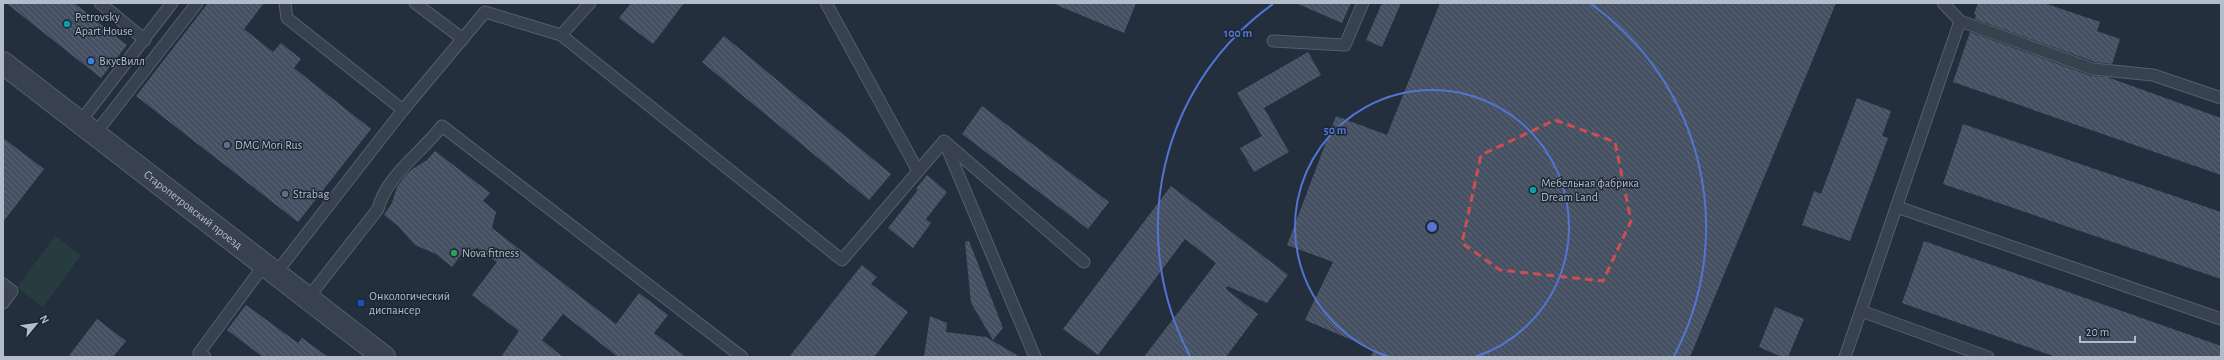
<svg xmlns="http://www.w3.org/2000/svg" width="2224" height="360" font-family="'Alegreya Sans',sans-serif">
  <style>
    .green { fill: #263c3f }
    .building { fill: url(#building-back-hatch) }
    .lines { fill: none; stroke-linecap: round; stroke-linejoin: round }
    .service-casing { stroke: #565f6c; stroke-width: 13 }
    .tertiary-casing { stroke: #565f6c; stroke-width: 24 }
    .service { stroke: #38414e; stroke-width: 11 }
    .tertiary { stroke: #38414e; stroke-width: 22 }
    .marked { fill: none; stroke: #ce4d50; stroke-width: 3; stroke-dasharray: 8 5; stroke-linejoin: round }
    .ring { fill: none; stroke: #5274d3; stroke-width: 2 }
    .culture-dot { fill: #0f9aa8; stroke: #1d2633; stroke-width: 1.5 }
    .shop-dot { fill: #3f7fe0; stroke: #1d2633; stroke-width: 1.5 }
    .service-dot { fill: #5c6f8a; stroke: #1d2633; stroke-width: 1.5 }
    .leisure-dot { fill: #2e9e5b; stroke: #1d2633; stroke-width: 1.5 }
    .transit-dot { fill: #1a4fb4; stroke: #1d2633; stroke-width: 1.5 }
    .labels { text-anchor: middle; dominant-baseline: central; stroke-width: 3; stroke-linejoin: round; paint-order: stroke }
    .poi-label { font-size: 12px; fill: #b4bcc9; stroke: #1d2633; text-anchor: start }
    .street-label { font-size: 12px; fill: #b4bcc9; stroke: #1d2633 }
    .centre { fill: #5274d3; stroke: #1d2633; stroke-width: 2 }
    .ring-label { font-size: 12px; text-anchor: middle; font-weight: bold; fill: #5274d3; stroke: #1d2633; stroke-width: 3; stroke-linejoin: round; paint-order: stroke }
  </style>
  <defs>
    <pattern id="building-back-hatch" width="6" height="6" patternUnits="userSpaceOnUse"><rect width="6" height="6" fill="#455162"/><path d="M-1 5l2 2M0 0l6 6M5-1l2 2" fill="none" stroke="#5d6877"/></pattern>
  </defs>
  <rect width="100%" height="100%" fill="#242f3e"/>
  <polygon class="green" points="55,236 81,255 43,307 17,287"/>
  <g class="building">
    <polygon points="6,3 74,3 127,45 101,78"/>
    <polygon points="208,3 264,3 244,29 273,52 281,43 301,59 294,68 371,129 298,222 136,96"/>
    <polygon points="631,3 684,3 653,44 619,18"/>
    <polygon points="1052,3 1136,3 1124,33"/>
    <polygon points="1296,3 1351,3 1342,23"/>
    <polygon points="1382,3 1401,3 1382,47 1366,40"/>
    <polygon points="1440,3 1836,3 1690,357 1370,357 1375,350 1305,320 1333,262 1287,245 1336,116 1387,135"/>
    <polygon points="1978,3 2044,3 2100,22 2097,31 2120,39 2112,64 2095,62 1975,19 1976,15 1974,14"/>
    <polygon points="1970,32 2091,76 2107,77 2221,118 2221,175 1953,82"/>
    <polygon points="724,36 891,174 869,200 702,62"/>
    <polygon points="1308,52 1321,75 1264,108 1289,152 1254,172 1240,148 1262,136 1237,93"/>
    <polygon points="1857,98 1891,111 1882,136 1888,138 1850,241 1802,225 1814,191 1821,194"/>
    <polygon points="982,106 1109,202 1088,229 962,134"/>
    <polygon points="1963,124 2221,212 2221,279 1943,184"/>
    <polygon points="3,138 44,169 3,222"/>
    <polygon points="435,151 490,193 483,201 496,212 492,228 616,324 639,293 668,315 654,333 686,357 618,357 563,314 542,340 563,357 501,357 519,331 472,295 497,262 477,248 461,255 452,267 436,254 415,245 398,226 384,215 392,203 397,187 405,176 411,170 427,160"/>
    <polygon points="927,175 947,192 926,219 931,223 913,248 888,228 918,190 916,189"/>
    <polygon points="1171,186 1288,275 1267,303 1227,286 1226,289 1258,314 1226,357 1144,357 1216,263 1185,239 1098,355 1063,329"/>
    <polygon points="969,241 1003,328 993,340 971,303 965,242"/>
    <polygon points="1924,241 2221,346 2221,357 2056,357 1902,303"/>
    <polygon points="862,265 877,277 871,284 908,312 874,357 789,357"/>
    <polygon points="246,305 298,343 302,338 328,357 263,357 227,330"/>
    <polygon points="1775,307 1804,319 1788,357 1782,357 1759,347"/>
    <polygon points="930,316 947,323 946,332 986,337 1020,357 924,357"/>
    <polygon points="97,319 126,341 113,357 68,357"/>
  </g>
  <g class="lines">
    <g class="service-casing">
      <g id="service">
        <polyline points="100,3 145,40"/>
        <polyline points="285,3 287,18 403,110"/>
        <polyline points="415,3 463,39"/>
        <polyline points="826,3 918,171"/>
        <polyline points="1943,3 1960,21 2093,69 2153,75 2221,98"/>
        <polyline points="561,35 590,3"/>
        <polyline points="1273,41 1345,45 1363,3"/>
        <polyline points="80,122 172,3"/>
        <polyline points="95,134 197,3"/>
        <polyline points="945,143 1035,357"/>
        <polyline points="1897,207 2221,319"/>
        <polyline points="276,273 403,110 485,12 561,35 842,260 944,141 1084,262"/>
        <polyline points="3,284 12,291 3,303"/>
        <path d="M308,298L378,209C386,176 422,152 442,126L742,357"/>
        <polyline points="1861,311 1988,357"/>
        <polyline points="205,357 199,353 264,265"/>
        <polyline points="1845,357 1960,21"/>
      </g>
    </g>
    <g class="tertiary-casing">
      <g id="tertiary">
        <path id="s1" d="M3,63L384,357"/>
      </g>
    </g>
    <use href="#service" class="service"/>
    <use href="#tertiary" class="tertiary"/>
  </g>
  <path class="marked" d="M1555,120L1615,142L1631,221L1603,281L1500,270L1462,243L1481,155Z"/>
  <g class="ring">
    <path d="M1389 357A137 137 0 1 1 1475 357"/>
    <path d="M1190 356A274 274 0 0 1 1273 4M1591 4A274 274 0 0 1 1674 356"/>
  </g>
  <g class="culture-dot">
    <circle cx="67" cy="24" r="4"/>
    <circle cx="1533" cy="190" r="4"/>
  </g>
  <circle class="shop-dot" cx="91" cy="61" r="4"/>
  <g class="service-dot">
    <circle cx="227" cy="145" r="4"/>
    <circle cx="285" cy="194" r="4"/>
  </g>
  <circle class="leisure-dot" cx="454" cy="253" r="4"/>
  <rect class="transit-dot" x="357" y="299" width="8" height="8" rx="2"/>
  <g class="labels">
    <g class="poi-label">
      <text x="75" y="17">Petrovsky<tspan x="75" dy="14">Apart House</tspan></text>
      <text x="99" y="61">ВкусВилл</text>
      <text x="235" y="145">DMG Mori Rus</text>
      <text x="1541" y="183">Мебельная фабрика<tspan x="1541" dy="14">Dream Land</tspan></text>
      <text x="293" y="194">Strabag</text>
      <text x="462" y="253">Nova fitness</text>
      <text x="369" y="296">Онкологический<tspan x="369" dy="14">диспансер</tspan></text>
    </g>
    <g class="street-label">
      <text stroke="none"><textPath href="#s1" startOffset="240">Старопетровский проезд</textPath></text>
    </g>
  </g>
  <circle cx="1432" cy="227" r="6" class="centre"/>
  <g class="ring-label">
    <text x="1238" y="37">100 m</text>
    <text x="1335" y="134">50 m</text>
  </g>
  <rect width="2224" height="360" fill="none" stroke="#b4bcc9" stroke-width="8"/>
  <g transform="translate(36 324) rotate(61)" stroke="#1d2633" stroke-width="3" paint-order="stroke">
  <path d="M0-3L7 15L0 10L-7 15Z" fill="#b4bcc9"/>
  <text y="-6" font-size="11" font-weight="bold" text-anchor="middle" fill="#b4bcc9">N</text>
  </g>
  <path d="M2080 336v6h55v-6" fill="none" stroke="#b4bcc9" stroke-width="2"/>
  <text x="2086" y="336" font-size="12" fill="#b4bcc9" stroke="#1d2633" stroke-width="3" paint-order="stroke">20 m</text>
</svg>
